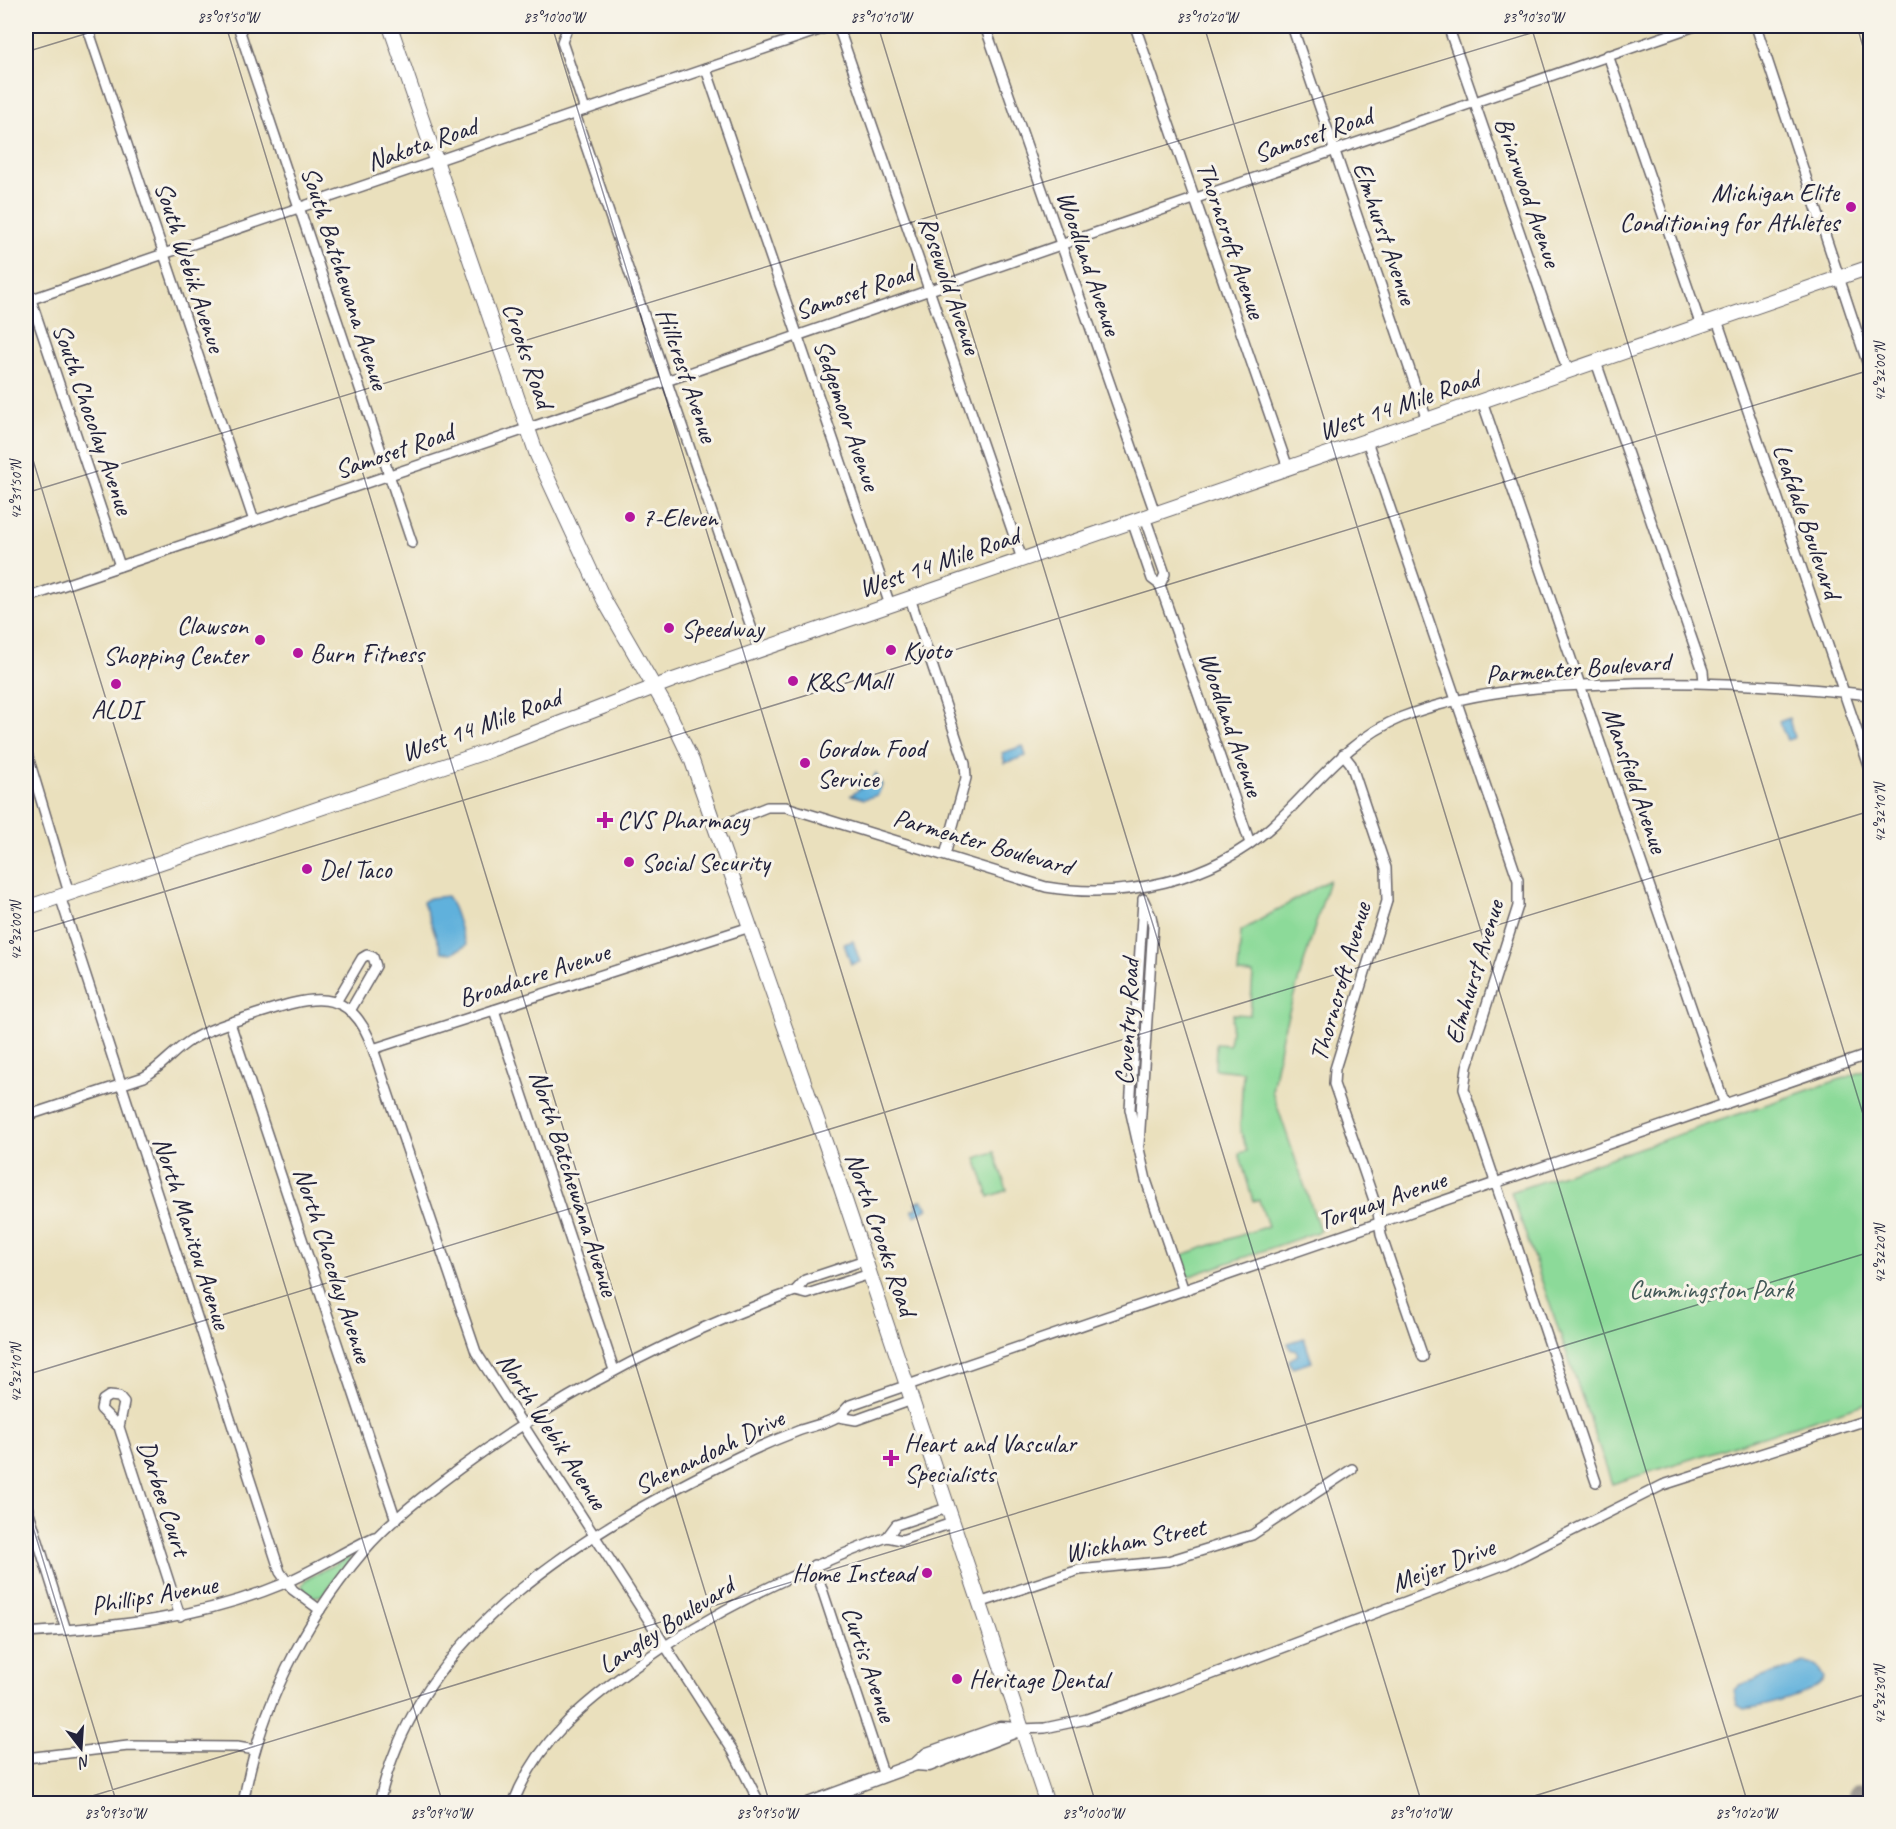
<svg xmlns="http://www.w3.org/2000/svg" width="1896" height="1829" font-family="Caveat,sans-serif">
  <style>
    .green { fill: #8cda99; stroke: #577e6a; stroke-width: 1.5 }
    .water { fill: #61b1dc; stroke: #426a8c; stroke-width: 1.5 }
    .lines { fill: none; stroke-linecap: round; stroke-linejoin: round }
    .taxiway { stroke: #86817c; stroke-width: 24 }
    .minor-casing { stroke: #686468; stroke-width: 12 }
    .tertiary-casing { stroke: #686468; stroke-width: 15 }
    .secondary-casing { stroke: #686468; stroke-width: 16 }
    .minor { stroke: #fff; stroke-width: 9 }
    .tertiary { stroke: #fff; stroke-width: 12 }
    .secondary { stroke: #fff; stroke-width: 14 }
    .ticks { fill: none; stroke: #22223b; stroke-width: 1.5; stroke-opacity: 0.45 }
    .poi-dot { fill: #b5179e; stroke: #f7f3e8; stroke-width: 2 }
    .labels { text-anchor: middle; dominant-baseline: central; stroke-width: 6; stroke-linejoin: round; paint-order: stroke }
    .street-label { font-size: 26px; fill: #22223b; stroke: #f7f3e8 }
    .poi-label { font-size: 26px; fill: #22223b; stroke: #f7f3e8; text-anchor: start }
    .park-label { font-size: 26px; fill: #425957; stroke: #f7f3e8 }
    .neatline { fill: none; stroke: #22223b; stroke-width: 2 }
    .ticks-label { font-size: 15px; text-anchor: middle; fill: #22223b }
  </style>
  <rect width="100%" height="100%" fill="#f7f3e8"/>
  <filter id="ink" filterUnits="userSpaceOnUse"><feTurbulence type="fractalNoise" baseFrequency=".0167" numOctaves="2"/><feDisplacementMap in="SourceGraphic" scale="12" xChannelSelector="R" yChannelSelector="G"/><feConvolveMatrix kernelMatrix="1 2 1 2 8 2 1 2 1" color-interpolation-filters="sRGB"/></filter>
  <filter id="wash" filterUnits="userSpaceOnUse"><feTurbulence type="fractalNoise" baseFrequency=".008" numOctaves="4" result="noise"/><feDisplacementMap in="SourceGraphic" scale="24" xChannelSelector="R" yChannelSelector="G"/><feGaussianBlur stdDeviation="1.35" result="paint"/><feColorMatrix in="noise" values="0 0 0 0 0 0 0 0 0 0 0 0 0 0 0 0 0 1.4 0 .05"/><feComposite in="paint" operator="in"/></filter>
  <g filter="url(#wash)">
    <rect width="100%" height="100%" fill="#eae0bd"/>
    <g class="green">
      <polygon points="1329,880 1282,1035 1272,1091 1320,1231 1187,1277 1179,1256 1268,1226 1259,1200 1253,1201 1239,1153 1247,1151 1240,1129 1243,1072 1215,1069 1216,1044 1229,1045 1233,1014 1250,1015 1253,974 1238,973 1241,931"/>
      <polygon points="1870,1069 1870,1402 1612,1484 1511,1192"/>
      <polygon points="994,1152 1007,1190 989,1197 976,1158"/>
      <polygon points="348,1557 351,1559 323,1595 314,1597 305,1592 302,1585 305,1580"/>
    </g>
    <g class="water">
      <polygon points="1789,718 1794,738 1787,740 1779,722"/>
      <polygon points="1023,746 1026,756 1005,763 1002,753"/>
      <polygon points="876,773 882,785 878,795 864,799 851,795 871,781"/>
      <path d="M447,896C457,910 458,929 467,945L452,953L442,952L423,902L429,898Z"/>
      <polygon points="853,941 860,962 851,964 844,944"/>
      <polygon points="922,1200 928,1208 915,1216 912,1210 918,1208 916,1203"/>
      <polygon points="1304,1338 1312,1362 1292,1368 1289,1360 1298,1355 1296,1351 1290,1349 1288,1343"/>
      <path d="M1804,1663C1816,1664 1819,1668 1824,1678C1817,1694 1762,1707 1744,1709L1737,1705L1734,1691L1740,1685Z"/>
    </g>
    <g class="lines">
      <polyline class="taxiway" points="1860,1796 1862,1804"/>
    </g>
  </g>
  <g filter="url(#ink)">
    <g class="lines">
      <g class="minor-casing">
        <g id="minor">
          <polyline points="87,26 254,521"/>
          <polyline points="238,26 412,543"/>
          <polyline points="568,26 562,42 585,110"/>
          <polyline points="838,26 1022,559"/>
          <polyline points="985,26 1155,513"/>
          <polyline points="1135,26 1288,468"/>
          <polyline points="1292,26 1427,420"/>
          <polyline points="1448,26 1568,372"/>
          <polyline points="1756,26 1870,371"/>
          <polyline points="1608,55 1701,326"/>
          <polyline points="706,69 890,605"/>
          <polyline points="575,114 759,650"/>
          <polyline points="26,285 120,566"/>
          <polyline points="26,301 831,26"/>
          <polyline points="1717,320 1870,769"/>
          <polyline points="1596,362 1703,671 1704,682"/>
          <polyline points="1482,401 1725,1105"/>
          <polyline points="1367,441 1518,880 1518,906 1467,1067 1464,1089 1596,1482"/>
          <polyline points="1145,517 1165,574 1160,585"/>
          <polyline points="1132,521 1152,579 1160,585 1250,843"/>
          <polyline points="26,598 582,410 1695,26"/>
          <polyline points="910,598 965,764 966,778 945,855"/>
          <polyline points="26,750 69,893"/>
          <polyline points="1343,754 1351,764 1386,868 1387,901 1335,1069 1334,1084 1378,1212 1381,1235 1423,1357"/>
          <path d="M715,828L767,807H786L1046,887C1123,900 1211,881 1271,827C1314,788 1346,740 1402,717C1467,692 1538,686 1608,684C1696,680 1782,685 1870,695"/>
          <polyline points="60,896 280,1572 293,1590 320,1610"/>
          <polyline points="1143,901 1130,1109 1146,1180 1184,1291"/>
          <polyline points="336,1002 362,958 367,955 373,957 376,966 350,1011"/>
          <polyline points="494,1010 614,1370"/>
          <polyline points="230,1023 396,1520"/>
          <polyline points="373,1049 476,1352 733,1751 760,1804"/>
          <path d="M26,1116L144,1077C162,1067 173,1051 191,1040C210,1028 233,1022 254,1015C308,997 351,982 373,1049L750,927"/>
          <polyline points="1139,1144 1153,926 1151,916 1143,899"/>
          <polyline points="795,1291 807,1294 870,1274"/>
          <polyline points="839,1417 856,1420 912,1400"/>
          <polyline points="119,1427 101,1409 103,1400 109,1396 119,1397 124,1403 119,1427 180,1616"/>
          <polyline points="26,1503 66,1630"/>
          <polyline points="887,1537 902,1540 952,1523"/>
          <polyline points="814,1565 884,1776"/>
          <polyline points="979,1603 1079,1570 1168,1561 1252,1535 1352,1469"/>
          <path d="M26,1633C113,1627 198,1619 280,1585C313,1571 343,1552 374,1537"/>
          <polyline points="1022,1729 1045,1728 1087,1719 1170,1690 1506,1564 1663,1485 1870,1419"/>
          <polyline points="26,1758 128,1746 237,1747 255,1750"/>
          <path d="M243,1804C259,1710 302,1624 363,1552C390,1520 426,1494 459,1469C563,1392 674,1335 795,1291L805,1280L865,1260"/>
          <path d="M379,1804C416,1630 589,1530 736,1458C756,1448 777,1439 798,1431C811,1426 826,1424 837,1417C842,1415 845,1409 850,1405L1870,1054"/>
          <path d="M513,1804C536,1742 584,1703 636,1666C714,1610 797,1571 887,1537L896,1525L947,1508"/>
        </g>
      </g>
      <g class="tertiary-casing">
        <g id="tertiary">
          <polyline points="916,1764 929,1765 1019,1730"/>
          <polyline points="808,1804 916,1764 927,1754 1000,1728 1022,1729"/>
        </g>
      </g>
      <g class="secondary-casing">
        <g id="secondary">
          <polyline points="390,26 537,455 604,600 668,711 692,761 841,1188 1047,1804"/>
          <polyline points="26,908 485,752 673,680 1870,267"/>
        </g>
      </g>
      <use href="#minor" class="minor"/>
      <use href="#tertiary" class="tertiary"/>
      <use href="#secondary" class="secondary"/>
    </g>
  </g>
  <path class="ticks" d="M226,26L770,1804M552,26L1096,1804M878,26L1422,1804M1204,26L1748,1804M1531,26L1870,1137M1857,26L1870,71M26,52L111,26M26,437L443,1804M26,493L1554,26M26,934L1870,370M26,1375L1870,811M26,1504L117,1804M66,1804L1870,1252M1508,1804L1870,1693"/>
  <g class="poi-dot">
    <circle cx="1851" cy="207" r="6"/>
    <circle cx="630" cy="517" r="6"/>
    <circle cx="669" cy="628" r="6"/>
    <circle cx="260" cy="640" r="6"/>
    <circle cx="891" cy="650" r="6"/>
    <circle cx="298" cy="653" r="6"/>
    <circle cx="793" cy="681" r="6"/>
    <circle cx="116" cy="684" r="6"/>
    <circle cx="805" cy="763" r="6"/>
    <path d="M602 811h6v6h6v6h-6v6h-6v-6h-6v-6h6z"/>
    <circle cx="629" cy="862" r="6"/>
    <circle cx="307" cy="869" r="6"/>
    <path d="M888 1449h6v6h6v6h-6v6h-6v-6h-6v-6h6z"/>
    <circle cx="927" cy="1573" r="6"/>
    <circle cx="957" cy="1679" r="6"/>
  </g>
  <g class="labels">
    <g class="street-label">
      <text transform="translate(1313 135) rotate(-19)">Samoset Road</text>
      <text transform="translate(422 144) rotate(-19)">Nakota Road</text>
      <text transform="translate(1528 192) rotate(71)">Briarwood Avenue</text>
      <text transform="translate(1385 233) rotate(71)">Elmhurst Avenue</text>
      <text transform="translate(1231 240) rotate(71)">Thorncroft Avenue</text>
      <text transform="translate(1089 263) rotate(71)">Woodland Avenue</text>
      <text transform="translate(190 267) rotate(72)">South Webik Avenue</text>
      <text transform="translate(345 278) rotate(72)">South Batchewana Avenue</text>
      <text transform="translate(950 285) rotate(71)">Rosewold Avenue</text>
      <text transform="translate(854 292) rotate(-19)">Samoset Road</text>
      <text transform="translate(528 355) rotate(71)">Crooks Road</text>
      <text transform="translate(687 375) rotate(71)">Hillcrest Avenue</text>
      <text transform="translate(1399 405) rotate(-19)">West 14 Mile Road</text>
      <text transform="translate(847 415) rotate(71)">Sedgemoor Avenue</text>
      <text transform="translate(93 419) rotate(71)">South Chocolay Avenue</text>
      <text transform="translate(394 451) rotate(-19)">Samoset Road</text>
      <text transform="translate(1807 521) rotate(71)">Leafdale Boulevard</text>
      <text transform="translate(939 562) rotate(-19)">West 14 Mile Road</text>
      <text transform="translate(1578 668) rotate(-4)">Parmenter Boulevard</text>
      <text transform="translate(1231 724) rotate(71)">Woodland Avenue</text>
      <text transform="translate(481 725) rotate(-20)">West 14 Mile Road</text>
      <text transform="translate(1635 780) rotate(71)">Mansfield Avenue</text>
      <text transform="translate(983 842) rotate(16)">Parmenter Boulevard</text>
      <text transform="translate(1474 972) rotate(-73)">Elmhurst Avenue</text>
      <text transform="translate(534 975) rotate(-18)">Broadacre Avenue</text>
      <text transform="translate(1340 982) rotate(-74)">Thorncroft Avenue</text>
      <text transform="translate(1127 1022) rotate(-87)">Coventry Road</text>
      <text transform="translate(574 1183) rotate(72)">North Batchewana Avenue</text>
      <text transform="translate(1382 1200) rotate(-19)">Torquay Avenue</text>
      <text transform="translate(192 1233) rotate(72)">North Manitou Avenue</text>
      <text transform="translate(881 1234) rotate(71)">North Crooks Road</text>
      <text transform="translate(333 1265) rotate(72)">North Chocolay Avenue</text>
      <text transform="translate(552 1431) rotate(57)">North Webik Avenue</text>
      <text transform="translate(709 1452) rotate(-26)">Shenandoah Drive</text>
      <text transform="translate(164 1498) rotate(72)">Darbee Court</text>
      <text transform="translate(1135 1540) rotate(-11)">Wickham Street</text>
      <text transform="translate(1443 1565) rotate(-21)">Meijer Drive</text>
      <text transform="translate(154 1595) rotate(-10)">Phillips Avenue</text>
      <text transform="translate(666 1625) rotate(-33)">Langley Boulevard</text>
      <text transform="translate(869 1664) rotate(71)">Curtis Avenue</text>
    </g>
    <g class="poi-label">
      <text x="1839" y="192" text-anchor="end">Michigan Elite<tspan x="1839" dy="30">Conditioning for Athletes</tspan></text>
      <text x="642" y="517">7-Eleven</text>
      <text x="248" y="625" text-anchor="end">Clawson<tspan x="248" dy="30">Shopping Center</tspan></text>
      <text x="681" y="628">Speedway</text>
      <text x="903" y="650">Kyoto</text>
      <text x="310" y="653">Burn Fitness</text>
      <text x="805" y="681">K&amp;S Mall</text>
      <text x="116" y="709" text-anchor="middle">ALDI</text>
      <text x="817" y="748">Gordon Food<tspan x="817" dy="30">Service</tspan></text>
      <text x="617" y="820">CVS Pharmacy</text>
      <text x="641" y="862">Social Security</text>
      <text x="319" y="869">Del Taco</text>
      <text x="904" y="1443">Heart and Vascular<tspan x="904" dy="30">Specialists</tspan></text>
      <text x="915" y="1573" text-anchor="end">Home Instead</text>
      <text x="969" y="1679">Heritage Dental</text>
    </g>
    <g class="park-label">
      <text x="1711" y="1289">Cummingston Park</text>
    </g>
  </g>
  <rect width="1896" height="1829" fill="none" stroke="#f7f3e8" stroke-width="66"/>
  <g transform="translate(81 1748) rotate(163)" stroke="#f7f3e8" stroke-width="4.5" paint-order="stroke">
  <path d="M0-4.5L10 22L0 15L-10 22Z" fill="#22223b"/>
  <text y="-9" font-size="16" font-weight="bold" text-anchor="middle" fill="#22223b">N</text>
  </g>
  <rect x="33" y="33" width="1830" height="1763" class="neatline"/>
  <g class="ticks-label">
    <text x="228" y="22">83°09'50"W</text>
    <text x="554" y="22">83°10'00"W</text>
    <text x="881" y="22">83°10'10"W</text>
    <text x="1207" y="22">83°10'20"W</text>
    <text x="1533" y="22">83°10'30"W</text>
    <text transform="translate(1880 372) rotate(-90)" y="5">42°32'00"N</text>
    <text transform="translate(16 490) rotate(-90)" y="5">42°31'50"N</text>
    <text transform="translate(1880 813) rotate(-90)" y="5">42°32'10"N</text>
    <text transform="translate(16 931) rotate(-90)" y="5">42°32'00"N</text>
    <text transform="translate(1880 1254) rotate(-90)" y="5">42°32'20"N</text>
    <text transform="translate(16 1373) rotate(-90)" y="5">42°32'10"N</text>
    <text transform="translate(1880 1695) rotate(-90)" y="5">42°32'30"N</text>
    <text x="115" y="1818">83°09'30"W</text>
    <text x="441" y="1818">83°09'40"W</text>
    <text x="767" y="1818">83°09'50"W</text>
    <text x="1093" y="1818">83°10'00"W</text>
    <text x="1420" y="1818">83°10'10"W</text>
    <text x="1746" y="1818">83°10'20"W</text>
  </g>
</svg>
